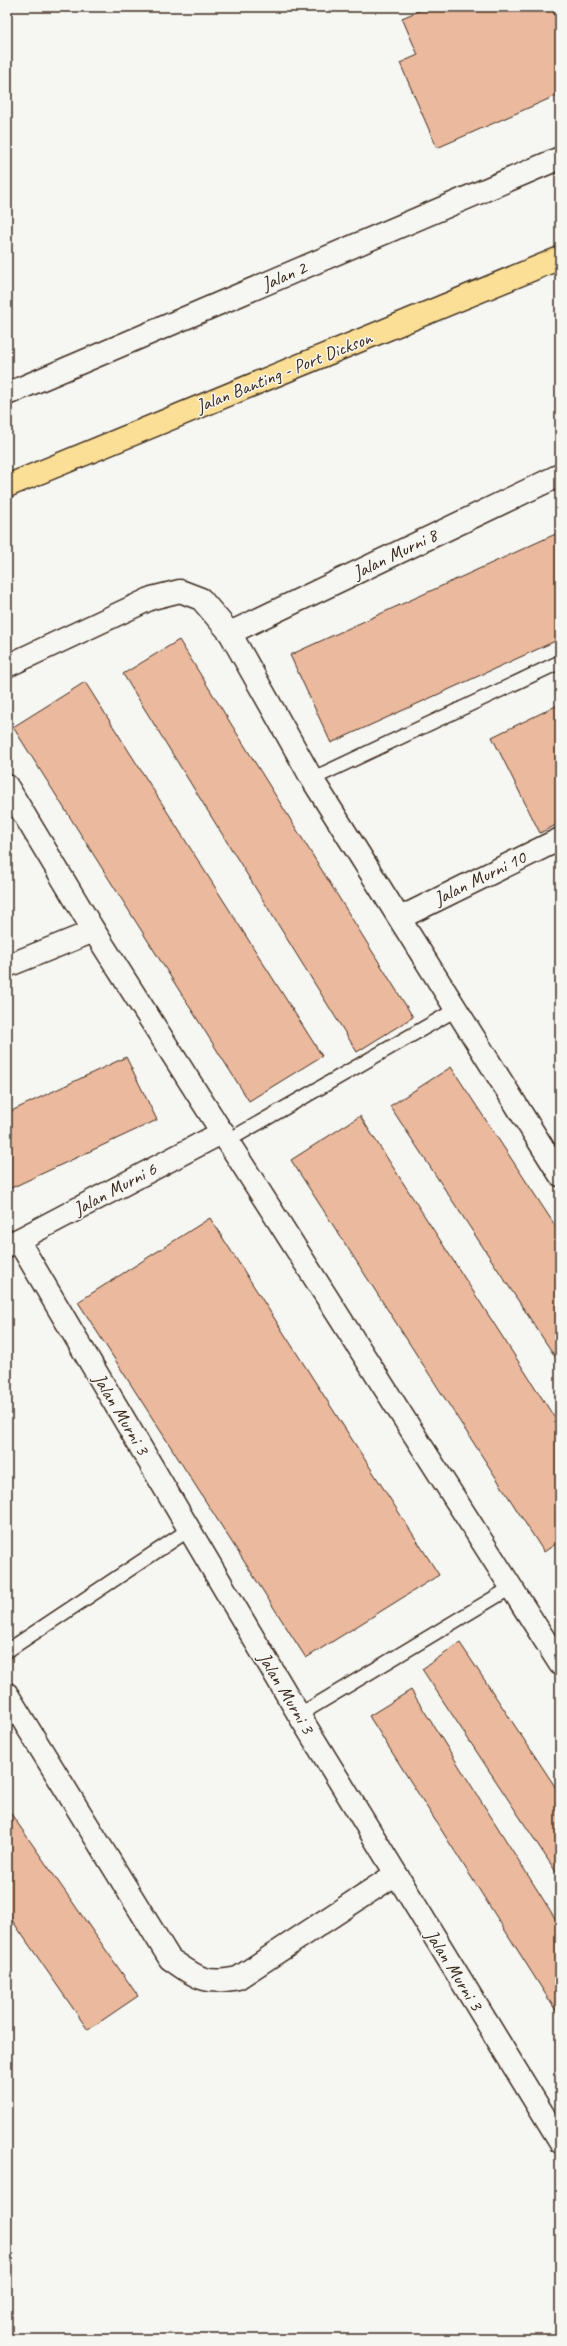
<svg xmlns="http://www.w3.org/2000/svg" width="567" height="2346" font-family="Caveat,sans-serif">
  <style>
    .building { fill: #ebb99d; stroke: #3b2a1e }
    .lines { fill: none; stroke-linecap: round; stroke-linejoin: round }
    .service-casing { stroke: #3b2a1e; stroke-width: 16 }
    .minor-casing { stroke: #3b2a1e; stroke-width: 25 }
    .primary-casing { stroke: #3b2a1e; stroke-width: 25 }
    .service { stroke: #f6f6f2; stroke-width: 13 }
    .minor { stroke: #f6f6f2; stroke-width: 22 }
    .primary { stroke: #fbdf96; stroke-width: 22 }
    .labels { text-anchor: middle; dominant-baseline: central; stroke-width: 3; stroke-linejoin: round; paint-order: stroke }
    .street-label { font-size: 19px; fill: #3b2a1e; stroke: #f6f6f2 }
  </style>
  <rect width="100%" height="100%" fill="#f6f6f2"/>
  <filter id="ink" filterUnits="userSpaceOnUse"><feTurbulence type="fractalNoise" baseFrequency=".025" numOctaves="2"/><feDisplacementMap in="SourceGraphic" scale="8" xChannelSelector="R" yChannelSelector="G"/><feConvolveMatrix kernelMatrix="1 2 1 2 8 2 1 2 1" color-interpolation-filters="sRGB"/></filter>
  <g filter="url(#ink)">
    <g class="building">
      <polygon points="428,7 551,7 560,27 560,94 437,148 400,63 418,55 402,18"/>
      <polygon points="560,532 560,639 331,743 290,655"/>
      <polygon points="179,640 413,1017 357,1052 123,674"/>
      <polygon points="85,682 322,1056 249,1101 13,727"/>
      <polygon points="560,704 560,823 540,833 492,737"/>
      <polygon points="126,1057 157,1120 7,1190 7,1113"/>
      <polygon points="451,1067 560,1233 560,1364 390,1106"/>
      <polygon points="360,1116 560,1426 560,1541 544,1552 291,1160"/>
      <polygon points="210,1218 439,1575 306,1658 78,1302"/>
      <polygon points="460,1643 560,1794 560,1878 422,1669"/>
      <polygon points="411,1690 560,1926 560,2017 369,1716"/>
      <polygon points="7,1808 138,1996 88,2030 7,1913"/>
    </g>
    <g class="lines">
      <g class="service-casing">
        <g id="service">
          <polyline points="312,779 560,662"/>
          <polyline points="229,1140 457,1009"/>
          <polyline points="7,1651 190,1529"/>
          <polyline points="299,1715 512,1587"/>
        </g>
      </g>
      <g class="minor-casing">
        <g id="minor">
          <polyline points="7,394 560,158"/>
          <polyline points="230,633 560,475"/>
          <polyline points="7,666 152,598 180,591 201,599 230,633 312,779 560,1175"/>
          <polyline points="7,786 94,931 560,1664"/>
          <polyline points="400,918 560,839"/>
          <polyline points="7,966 94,931"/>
          <polyline points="18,1240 299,1715 560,2142"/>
          <polyline points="7,1246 223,1132"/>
          <path d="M7,1694L170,1959C198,1978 204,1985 238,1978L396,1874"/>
        </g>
      </g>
      <g class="primary-casing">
        <polyline id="primary" points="7,486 560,258"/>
      </g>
      <use href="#service" class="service"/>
      <use href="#minor" class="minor"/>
      <use href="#primary" class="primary"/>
    </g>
  </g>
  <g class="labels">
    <g class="street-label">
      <text transform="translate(284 276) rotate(-23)">Jalan 2</text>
      <text transform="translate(284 372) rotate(-22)">Jalan Banting - Port Dickson</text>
      <text transform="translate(395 554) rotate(-26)">Jalan Murni 8</text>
      <text transform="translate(480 878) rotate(-26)">Jalan Murni 10</text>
      <text transform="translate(115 1189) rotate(-28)">Jalan Murni 6</text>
      <text transform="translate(121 1414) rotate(59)">Jalan Murni 3</text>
      <text transform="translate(286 1693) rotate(59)">Jalan Murni 3</text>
      <text transform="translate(454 1970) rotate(58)">Jalan Murni 3</text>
    </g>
  </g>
  <rect width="567" height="2346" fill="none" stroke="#f6f6f2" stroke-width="24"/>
  <rect x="12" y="12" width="543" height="2322" fill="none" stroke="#3b2a1e" stroke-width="1.5" filter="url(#ink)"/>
</svg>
